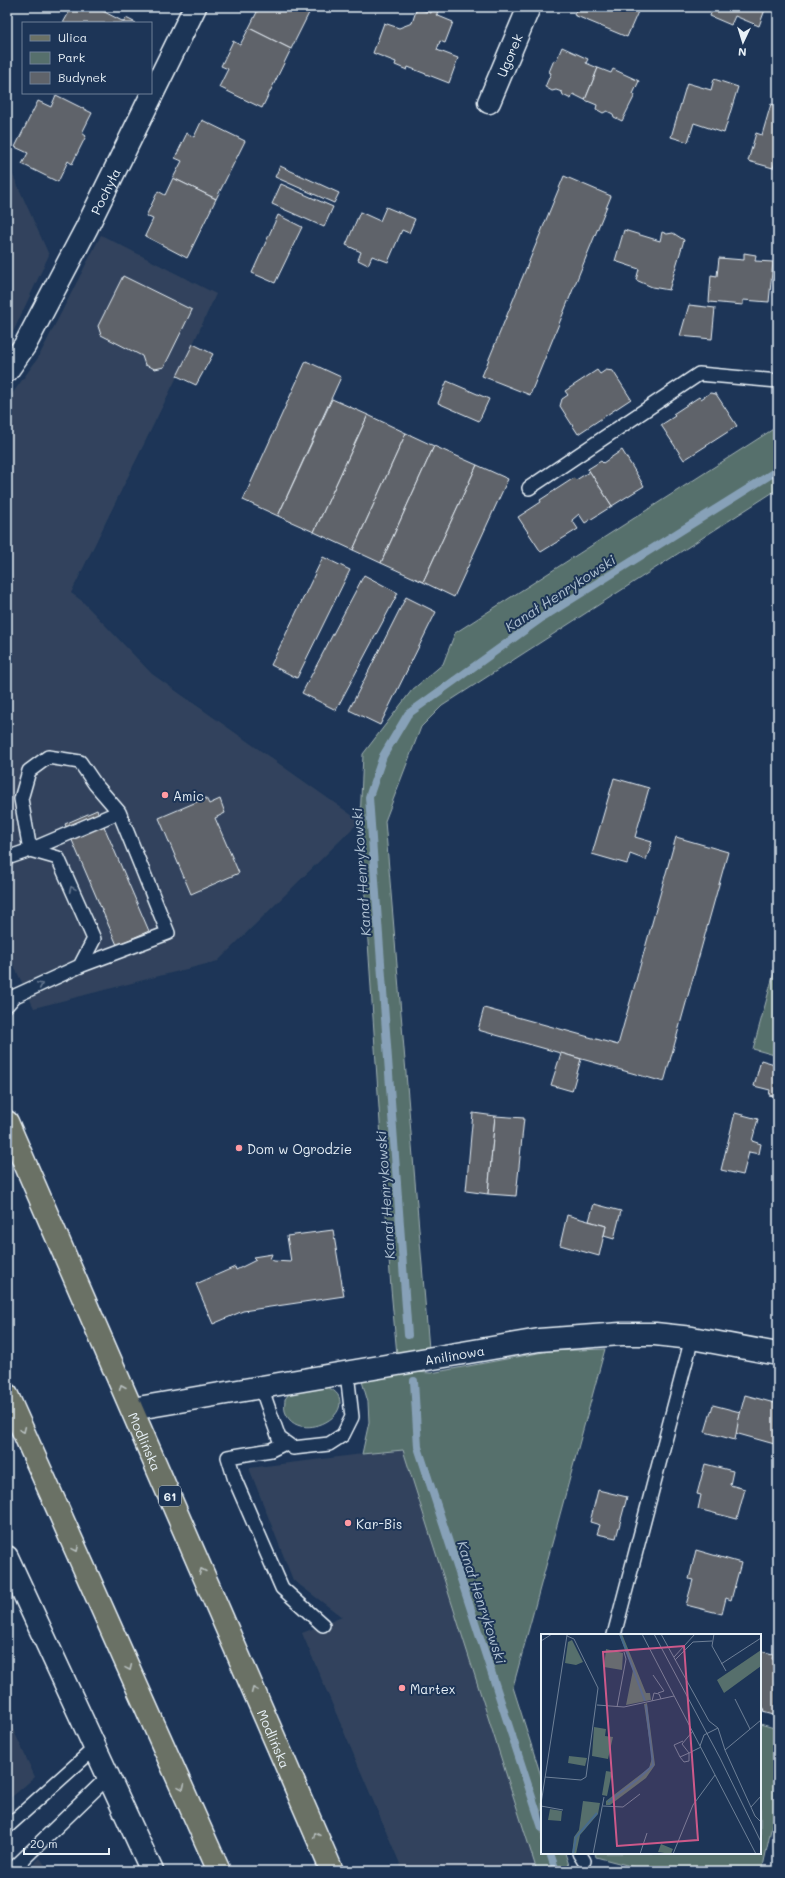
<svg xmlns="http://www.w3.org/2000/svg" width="785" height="1878" font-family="Mali,sans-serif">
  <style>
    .built { fill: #31435d }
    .green { fill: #566f6c; stroke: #9fb0b2 }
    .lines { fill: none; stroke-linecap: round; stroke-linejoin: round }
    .stream { stroke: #87a1b8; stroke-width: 8 }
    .building { fill: #5f636a; stroke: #e8f1f8 }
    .service-casing { stroke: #e8f1f8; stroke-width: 16 }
    .minor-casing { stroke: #e8f1f8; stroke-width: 25 }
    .primary-casing { stroke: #e8f1f8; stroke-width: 25 }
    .service { stroke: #1d3557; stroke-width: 13 }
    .minor { stroke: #1d3557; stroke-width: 22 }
    .primary { stroke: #6b7165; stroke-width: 22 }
    .oneway { stroke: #64778f }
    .oneway2 { stroke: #b6bebd }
    .poi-dot { fill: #ff9aa2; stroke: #1d3557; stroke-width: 1.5 }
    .labels { text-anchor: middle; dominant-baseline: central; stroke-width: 4; stroke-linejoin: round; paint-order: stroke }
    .shield { fill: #1d3557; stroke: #abb9c8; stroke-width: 1 }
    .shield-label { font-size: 12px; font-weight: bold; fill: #e8f1f8 }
    .street-label { font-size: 13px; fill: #e8f1f8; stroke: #1d3557 }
    .poi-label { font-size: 13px; fill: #e8f1f8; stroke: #1d3557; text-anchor: start }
    .water-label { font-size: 14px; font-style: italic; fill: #b0c2d3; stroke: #1d3557 }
    .inset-river { fill: none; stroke: #476b8e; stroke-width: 2 }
    .inset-road { fill: none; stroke: #6e8097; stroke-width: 1 }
    .view { fill: #cd598a; fill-opacity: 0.15; stroke: #cd598a; stroke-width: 2 }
    .inset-edge { fill: none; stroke: #e8f1f8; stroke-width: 2 }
  </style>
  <rect width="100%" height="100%" fill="#1d3557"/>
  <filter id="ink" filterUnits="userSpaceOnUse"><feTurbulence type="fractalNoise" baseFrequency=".025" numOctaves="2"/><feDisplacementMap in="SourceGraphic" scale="8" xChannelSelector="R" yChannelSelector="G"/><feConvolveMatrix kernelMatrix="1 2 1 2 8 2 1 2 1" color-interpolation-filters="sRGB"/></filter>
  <g filter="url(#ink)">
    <g class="built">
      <polygon points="7,162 49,255 14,330 7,340"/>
      <polygon points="101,235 216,294 193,344 71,593 82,601 152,674 360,821 218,961 34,1008 7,951 7,401 38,358"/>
      <polygon points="403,1449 496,1742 537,1871 403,1871 302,1633 342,1617 293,1580 249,1468"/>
      <polygon points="7,1716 35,1777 7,1801"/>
      <polygon points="40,1858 49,1871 26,1871"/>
    </g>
    <g class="green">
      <polygon points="778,426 778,489 442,706 421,727 385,821 429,1349 397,1355 391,1289 360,821 363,754 412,690 443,664 455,633"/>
      <polygon points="778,958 778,1056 753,1049"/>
      <polygon points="605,1349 513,1687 542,1779 542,1853 565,1853 571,1871 537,1871 403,1450 362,1454 369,1422 368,1402 361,1378 397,1371 431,1373 549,1351"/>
      <path d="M322,1385C327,1387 336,1390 339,1397C348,1422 294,1442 285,1411C284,1407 285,1402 285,1399L292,1390Z"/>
      <polygon points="760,1724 778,1729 778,1797 762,1871 649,1871 596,1857 595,1853 760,1853"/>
    </g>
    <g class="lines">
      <g class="stream">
        <polyline points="408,1335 369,797 383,756 408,714 543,617 778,470"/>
        <polyline points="414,1381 418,1447 542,1828"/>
        <polyline points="550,1853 556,1871"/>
      </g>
    </g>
    <g class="building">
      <polygon points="72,7 88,8 95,7 124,22 126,18 136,23 63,23"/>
      <polygon points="251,7 312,7 291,49 249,28 257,12 250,8"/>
      <polygon points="577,7 640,7 627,37 574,15"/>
      <polygon points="713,7 766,7 759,26 735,16 731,25 710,16"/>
      <polygon points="417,8 431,13 432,9 438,12 436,15 453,22 445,43 440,41 437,50 458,58 449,83 408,67 407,70 395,65 396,62 373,53 384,23 399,28 412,23"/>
      <polygon points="249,28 291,49 262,108 219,87 228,69 221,66 233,41 240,45"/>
      <polygon points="562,47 588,59 586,63 598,68 585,100 573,94 571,99 563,95 562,92 556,90 552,91 545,87 551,73 549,72 554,60 556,61"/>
      <polygon points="598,68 611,73 613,69 639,81 633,94 635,95 622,121 614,117 613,114 607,111 603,113 596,109 597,105 585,100"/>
      <polygon points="714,79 738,87 724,133 694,123 688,142 671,137 687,83 711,90"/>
      <polygon points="56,95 92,113 82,133 86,136 72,164 68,161 58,182 22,164 28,153 15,147 38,101 51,107"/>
      <polygon points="771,104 778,106 778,154 773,168 748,161 756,133 762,135"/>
      <polygon points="202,120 245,141 216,199 173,178 182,161 175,158 187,133 194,137"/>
      <polygon points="280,166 339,193 334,203 275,177"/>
      <polygon points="564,176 611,196 530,395 482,376"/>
      <polygon points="173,178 216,199 187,258 145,236 153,219 146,216 158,191 165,195"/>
      <polygon points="281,184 333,207 324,227 272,204"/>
      <polygon points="386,207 415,219 409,233 402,230 388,262 372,256 368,265 358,260 361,252 346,245 360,212 380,221"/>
      <polygon points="278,215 302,227 275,283 252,273"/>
      <polygon points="624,230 660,241 662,232 667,234 673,233 684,240 669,290 652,287 636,280 639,269 615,261"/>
      <polygon points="744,253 756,255 755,261 773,262 769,302 743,300 743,305 709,302 711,275 717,276 719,258 744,260"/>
      <polygon points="123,276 192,310 164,367 155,369 145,365 142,356 101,335 98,326"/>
      <polygon points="689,305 715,308 712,339 680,336"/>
      <polygon points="193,344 213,354 196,385 177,376"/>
      <polygon points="306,361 341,377 278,516 243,500"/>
      <polygon points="597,370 600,374 606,370 613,371 631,399 578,434 560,406 562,399 568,395 565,391"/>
      <polygon points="447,381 489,399 479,421 438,403"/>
      <polygon points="710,393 716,394 737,426 684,460 661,425 675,416 673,414 699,397 701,399"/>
      <polygon points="332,399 368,415 314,532 278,516"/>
      <polygon points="368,415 406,433 353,550 314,532"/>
      <polygon points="406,433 434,446 381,563 353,550"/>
      <polygon points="434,446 477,465 423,582 381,563"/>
      <polygon points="622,450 644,486 612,506 588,469 601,461 603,463"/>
      <polygon points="477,465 508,479 454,597 423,582"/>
      <polygon points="588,469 612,506 585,523 579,514 572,520 578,529 541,552 518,517 541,502 540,500 574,478 576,480 589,472"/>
      <polygon points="323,557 350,570 297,678 271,665"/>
      <polygon points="364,575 398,593 336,710 302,693"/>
      <polygon points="406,597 436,612 380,725 349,710"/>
      <polygon points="614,778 649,788 635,837 652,842 646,860 630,854 627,864 592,854"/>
      <polygon points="206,798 209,804 220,799 225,813 215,818 239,873 191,894 159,818"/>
      <polygon points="97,810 149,931 117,945 65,824"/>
      <polygon points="676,837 728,852 664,1082 478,1030 484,1008 618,1045"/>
      <polygon points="561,1053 581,1059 572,1091 551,1085"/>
      <polygon points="761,1060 778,1065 778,1097 769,1095 770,1090 754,1086"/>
      <polygon points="473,1113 495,1116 488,1194 466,1191"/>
      <polygon points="735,1113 758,1119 752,1141 761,1144 759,1154 749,1152 743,1175 721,1170"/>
      <polygon points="495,1116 524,1118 516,1196 488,1194"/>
      <polygon points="594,1204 621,1211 614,1239 604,1236 606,1226 589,1221"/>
      <polygon points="567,1215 606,1226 599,1256 560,1245"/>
      <polygon points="333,1230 344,1296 243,1311 213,1324 196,1284 235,1267 236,1270 256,1260 253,1257 272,1254 270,1259 274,1261 291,1262 287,1236"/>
      <polygon points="745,1395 778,1404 778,1445 735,1433"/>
      <polygon points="713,1405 740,1412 735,1440 705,1432"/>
      <polygon points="705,1464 733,1471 730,1485 745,1489 737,1519 698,1509 701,1495 697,1494"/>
      <polygon points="598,1490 627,1497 616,1538 597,1534 600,1525 590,1522"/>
      <polygon points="696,1550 741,1563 731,1600 726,1598 722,1614 686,1605 693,1580 689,1579"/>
      <polygon points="760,1651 773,1654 772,1659 776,1660 778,1655 777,1716 763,1712 764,1708 760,1707"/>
    </g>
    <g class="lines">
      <g class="service-casing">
        <g id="service">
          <polyline points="529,488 699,374 778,381"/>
          <polyline points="7,858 30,850 58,858 94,939 80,966 15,996 7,1005"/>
          <polyline points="80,966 168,933 119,812 30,850 21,799 29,771 48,757 80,762 95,784 119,812"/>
          <polyline points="261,1387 279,1438 293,1448 329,1444 343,1435 352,1417 347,1373"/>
          <polyline points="285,1443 271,1450 228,1457 235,1480 282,1588 323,1625"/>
          <polyline points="614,1635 692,1338"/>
          <polyline points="7,1827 96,1747"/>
          <polyline points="579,1853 584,1861"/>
          <polyline points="11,1871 109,1776"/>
        </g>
      </g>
      <g class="minor-casing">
        <g id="minor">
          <path id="s1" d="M489,102L529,7"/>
          <path id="s2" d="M7,371L25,345L86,229L195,7"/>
          <path id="s3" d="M132,1409L539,1340L621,1334H655L692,1338L778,1354"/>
          <polyline points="7,1557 152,1871"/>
        </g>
      </g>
      <g class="primary-casing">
        <g id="primary">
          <path id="s4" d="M7,1122L332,1871"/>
          <polyline points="7,1395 219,1871"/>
        </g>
      </g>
      <use href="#service" class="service"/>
      <use href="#minor" class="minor"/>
      <use href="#primary" class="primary"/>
    </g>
    <defs><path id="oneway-chevron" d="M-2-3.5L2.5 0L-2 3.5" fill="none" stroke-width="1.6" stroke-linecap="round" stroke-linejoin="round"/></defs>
    <g class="oneway">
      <use href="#oneway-chevron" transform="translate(72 889) rotate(-114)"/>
      <use href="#oneway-chevron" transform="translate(40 985) rotate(-25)"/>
    </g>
    <g class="oneway2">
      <use href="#oneway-chevron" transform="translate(122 1387) rotate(-113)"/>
      <use href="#oneway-chevron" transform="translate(23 1430) rotate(66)"/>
      <use href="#oneway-chevron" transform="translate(76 1549) rotate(66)"/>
      <use href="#oneway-chevron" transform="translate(202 1571) rotate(-113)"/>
      <use href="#oneway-chevron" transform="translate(129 1668) rotate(66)"/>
      <use href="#oneway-chevron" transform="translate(254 1690) rotate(-113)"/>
      <use href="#oneway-chevron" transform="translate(182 1787) rotate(66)"/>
      <use href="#oneway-chevron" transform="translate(316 1835) rotate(-113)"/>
    </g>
  </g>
  <g class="poi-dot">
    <circle cx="165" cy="795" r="4"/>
    <circle cx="239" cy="1148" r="4"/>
    <circle cx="348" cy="1523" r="4"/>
    <circle cx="402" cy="1688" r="4"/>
  </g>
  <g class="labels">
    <rect class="shield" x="159" y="1486" width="22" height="20" rx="3"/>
    <g class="shield-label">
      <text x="170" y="1496">61</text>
    </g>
    <g class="street-label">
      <text stroke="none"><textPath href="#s1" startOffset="51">Ugorek</textPath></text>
      <text stroke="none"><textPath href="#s2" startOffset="205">Pochyła</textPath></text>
      <text stroke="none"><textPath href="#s3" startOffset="327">Anilinowa</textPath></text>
      <text stroke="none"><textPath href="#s4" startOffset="348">Modlińska</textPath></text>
      <text stroke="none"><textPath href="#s4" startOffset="672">Modlińska</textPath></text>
    </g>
    <g class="poi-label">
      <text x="173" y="795">Amic</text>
      <text x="247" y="1148">Dom w Ogrodzie</text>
      <text x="356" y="1523">Kar-Bis</text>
      <text x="410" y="1688">Martex</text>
    </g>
    <g class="water-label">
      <text transform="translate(560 593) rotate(-33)">Kanał Henrykowski</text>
      <text transform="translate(361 872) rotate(-94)">Kanał Henrykowski</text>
      <text transform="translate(385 1195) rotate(-94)">Kanał Henrykowski</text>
      <text transform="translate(482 1602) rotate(72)">Kanał Henrykowski</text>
    </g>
  </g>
  <g transform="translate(541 1634)">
    <rect width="220" height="220" fill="#1d3557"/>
    <path d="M78,0H81L105,59H109L110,66L85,71L92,36ZM31,6L42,28L35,31L24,29L27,8ZM65,15L82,19L81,36L63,33ZM220,16V32L183,59L176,46ZM106,69L114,131L105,144L69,171H65V167L108,134L111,124L103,70ZM53,93L65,95L64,102L72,103L67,125L51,122ZM28,122L46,124L44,132L27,129ZM65,137L71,138L66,162L61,161ZM42,167L59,169L57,180L39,201L35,220H31L33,203L38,196ZM9,175L21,177L20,187L7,186ZM120,210L132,215L130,220L117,218Z" fill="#566f6c"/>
    <path class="inset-river" d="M79,0L104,67M67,168L96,146L112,131L105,71M32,220L35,203L56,179"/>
    <path class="inset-road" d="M101,0L215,220M113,0L179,124L220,208M120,0L168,87L177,94L184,116L214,182L220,188M173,0L171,12L185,37M0,7L11,0M133,23L154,0M134,26L152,8L171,7M180,30L220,4M112,41L123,57L117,59M194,65L209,95M111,67L113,59L118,60L120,65M56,71L83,73L133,62M76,73L85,25L83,18M152,97L141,110L148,119L160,113M159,112L163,101L177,94M184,116L220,86M139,123L143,128L148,127V119L139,123L133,111L142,107M4,143L40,146L45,143L57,54L33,5L26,2M0,170L26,1M0,172L22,176M62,172L82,173L99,160M210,173L220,162M52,220L63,163M99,220L106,199M132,220L152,171L174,141"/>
    <path class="view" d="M143,12L157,206L76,212L62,18Z"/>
    <rect width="220" height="220" class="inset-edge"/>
  </g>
  <rect width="785" height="1878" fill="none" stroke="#1d3557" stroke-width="24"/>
  <rect x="12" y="12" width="761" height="1854" fill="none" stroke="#e8f1f8" stroke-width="1.5" filter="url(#ink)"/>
  <rect x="22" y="22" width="130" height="72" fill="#1d3557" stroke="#6e8097"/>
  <rect x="30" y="35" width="20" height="6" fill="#6b7165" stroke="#6e8097"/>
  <text x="58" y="42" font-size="12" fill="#e8f1f8">Ulica</text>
  <rect x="30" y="52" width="20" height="12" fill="#566f6c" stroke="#6e8097"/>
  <text x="58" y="62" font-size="12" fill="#e8f1f8">Park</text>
  <rect x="30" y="72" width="20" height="12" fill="#5f636a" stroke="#6e8097"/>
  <text x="58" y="82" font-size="12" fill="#e8f1f8">Budynek</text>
  <g transform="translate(743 42) rotate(184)" stroke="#1d3557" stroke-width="3" paint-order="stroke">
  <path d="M0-3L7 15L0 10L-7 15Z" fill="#e8f1f8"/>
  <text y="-6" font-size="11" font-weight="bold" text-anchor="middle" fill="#e8f1f8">N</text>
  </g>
  <path d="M24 1848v6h85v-6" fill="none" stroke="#e8f1f8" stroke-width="2"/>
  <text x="30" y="1848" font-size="12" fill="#e8f1f8" stroke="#1d3557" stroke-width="3" paint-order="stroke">20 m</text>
</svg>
